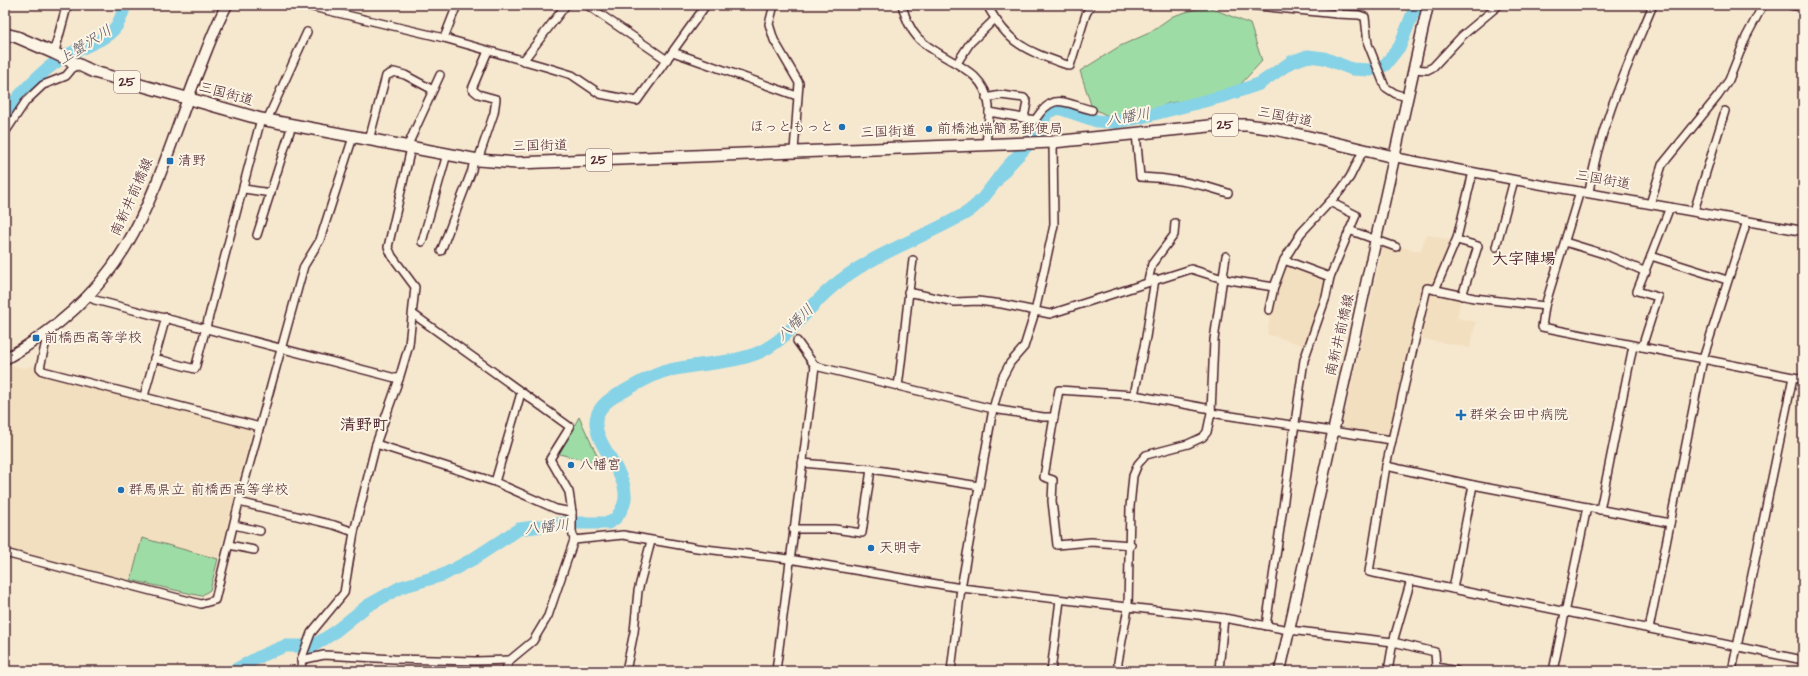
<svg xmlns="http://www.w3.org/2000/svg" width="1808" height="676" font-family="'Architects Daughter','Klee One',sans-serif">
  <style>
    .built { fill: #f2dfbf }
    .green { fill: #9edca5; stroke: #747e68 }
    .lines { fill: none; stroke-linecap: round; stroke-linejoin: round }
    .river { stroke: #86d2e6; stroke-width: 13 }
    .minor-casing { stroke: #4a1f2b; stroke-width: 10 }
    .tertiary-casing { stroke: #4a1f2b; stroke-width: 11 }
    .secondary-casing { stroke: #4a1f2b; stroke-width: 13 }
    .primary-casing { stroke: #4a1f2b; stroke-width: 14 }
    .minor { stroke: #fcf5e5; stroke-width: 7 }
    .tertiary { stroke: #fcf5e5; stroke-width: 8 }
    .secondary { stroke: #fcf5e5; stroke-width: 10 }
    .primary { stroke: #fcf5e5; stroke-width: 11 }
    .poi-dot { fill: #1f6fb2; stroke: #fcf5e5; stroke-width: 1.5 }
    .labels { text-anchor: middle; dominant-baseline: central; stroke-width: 4; stroke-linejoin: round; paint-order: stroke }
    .shield { fill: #fcf5e5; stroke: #7f5f63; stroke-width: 1 }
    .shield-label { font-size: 13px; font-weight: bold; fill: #4a1f2b }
    .street-label { font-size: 14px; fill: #4a1f2b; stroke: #fcf5e5 }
    .poi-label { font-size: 14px; fill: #4a1f2b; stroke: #fcf5e5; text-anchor: start }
    .water-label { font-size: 15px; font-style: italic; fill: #5c5563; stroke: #fcf5e5 }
    .quarter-label { font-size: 16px; font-weight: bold; fill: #4a1f2b; stroke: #fcf5e5 }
  </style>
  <rect width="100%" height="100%" fill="#f6e8cf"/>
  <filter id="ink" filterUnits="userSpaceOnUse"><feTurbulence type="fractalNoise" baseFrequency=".025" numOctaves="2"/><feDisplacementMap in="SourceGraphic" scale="8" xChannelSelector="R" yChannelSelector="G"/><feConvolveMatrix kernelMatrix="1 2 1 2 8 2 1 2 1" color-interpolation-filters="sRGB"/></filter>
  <g filter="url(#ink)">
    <g class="built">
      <polygon points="1427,234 1452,241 1433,287 1425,285 1390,434 1386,436 1346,431 1343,422 1383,246 1398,251 1400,247 1420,251"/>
      <polygon points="1286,264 1327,279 1325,292 1305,346 1267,334 1271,310 1284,267"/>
      <polygon points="1432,292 1461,299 1457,318 1476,322 1470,348 1419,338 1428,295"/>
      <polygon points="5,363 24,368 34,366 40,373 253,427 210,590 201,596 5,552"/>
    </g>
    <g class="green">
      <polygon points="1206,6 1250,24 1262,61 1239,86 1204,98 1169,103 1125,124 1092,108 1080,71 1120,46 1147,34 1173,16"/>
      <polygon points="579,417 601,464 559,454"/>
      <polygon points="142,538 218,559 210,590 201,596 131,580"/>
    </g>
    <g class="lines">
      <g class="river">
        <path d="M5,115C17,96 41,72 59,60C76,48 103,43 115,28C120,22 123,12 125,5"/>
        <path d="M233,671L263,655L285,646H313L332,634L367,606L401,587L443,575L473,559L519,529L566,523H608C615,520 617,517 620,512C647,472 557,428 617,395C630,388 653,374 666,371C696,363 733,364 760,352C791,337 806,309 831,288C870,254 922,239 966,213C984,202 995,180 1009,165C1018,155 1029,145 1037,134C1041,128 1044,119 1047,112L1059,108L1097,121L1115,122L1142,117L1224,96L1259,84L1291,62L1308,56L1324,58L1352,69L1370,70L1385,65L1400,46L1416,5"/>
      </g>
      <g class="minor-casing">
        <g id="minor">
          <polyline points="304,5 444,38 546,67 572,75 600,94 637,101 706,5"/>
          <polyline points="587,5 667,60"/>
          <polyline points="774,5 769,24 774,40 799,83 794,151"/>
          <path d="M902,5C905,17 909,28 918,38C941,62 985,66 989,106C990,118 987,132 986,143"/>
          <path d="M987,5C1010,47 1028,51 1070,66L1086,14L1091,5"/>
          <polyline points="1249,5 1337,14 1359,15 1365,17 1368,44 1385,87 1396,94 1407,97"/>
          <polyline points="1790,5 1803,7"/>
          <polyline points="1337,14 1338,5"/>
          <polyline points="444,38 457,5"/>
          <polyline points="673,52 797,96"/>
          <polyline points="523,61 566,5"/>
          <polyline points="957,63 970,43 995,19"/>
          <polyline points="1413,69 1427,70 1433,67 1462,36 1499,5"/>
          <polyline points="5,80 6,81"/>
          <polyline points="986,98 1001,95 1024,98 1027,102 1024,118"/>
          <path d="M989,112L1035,120C1054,91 1063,103 1092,110"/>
          <polyline points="267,120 307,32"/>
          <polyline points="6,131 26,101 43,85 66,76 76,64"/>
          <path d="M1136,133L1140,177C1172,178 1198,183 1228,193"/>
          <polyline points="369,140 386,76 394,72 405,75 433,90"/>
          <polyline points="407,147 440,75"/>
          <polyline points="478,160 494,113 496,99 478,94 472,89 488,51"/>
          <polyline points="244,189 271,193"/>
          <polyline points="1580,191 1545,306 1542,327 1803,379"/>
          <path d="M1589,192C1599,127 1628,65 1653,5"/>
          <polyline points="1650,204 1662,165 1718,96 1729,80 1746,37 1763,5"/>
          <polyline points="1694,211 1725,111"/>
          <polyline points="1349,230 1396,247"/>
          <polyline points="257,235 292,125"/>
          <polyline points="1457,240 1478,246 1462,296"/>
          <polyline points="422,242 447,154"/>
          <polyline points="1565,242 1604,254 1646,272"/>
          <polyline points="1496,247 1514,180"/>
          <polyline points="441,251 472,170 474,159"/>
          <polyline points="1226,256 1214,340 1211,413 1392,440"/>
          <polyline points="1651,256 1670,207"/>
          <polyline points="1284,260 1330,277"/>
          <polyline points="1148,281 1152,264 1174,235 1175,223"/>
          <polyline points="1435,290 1457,238 1473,172"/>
          <polyline points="908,292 955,302 978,301 1002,304 1050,314 1191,269 1223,279 1274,287 1284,260 1301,233 1340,191 1350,177 1364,149"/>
          <polyline points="87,296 95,300 399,379"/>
          <polyline points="1545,306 1474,298 1427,288 1386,466 1369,572 1803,660"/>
          <polyline points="1269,310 1274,287"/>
          <polyline points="413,314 570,427 550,459 569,492 572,512"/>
          <polyline points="48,332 40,368 43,371 260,427"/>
          <polyline points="797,341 815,366"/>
          <polyline points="1642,347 1658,297 1637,291 1651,256 1727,280"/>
          <polyline points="154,358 195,369 261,119"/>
          <path d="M898,386C904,344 907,302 913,260"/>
          <polyline points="1134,395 1146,337 1155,279"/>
          <polyline points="144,396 166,317"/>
          <polyline points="1054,417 1044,477 1053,480 1052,501 1057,545 1091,542 1131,545"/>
          <polyline points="376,444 495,482 556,509 572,512 572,531 574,540 548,616 533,641 510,660 505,671"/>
          <polyline points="802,463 871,469 979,486"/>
          <polyline points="1386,466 1473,485 1670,523"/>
          <polyline points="495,482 521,393"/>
          <polyline points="239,502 334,525 354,532"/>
          <polyline points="1600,510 1633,346"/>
          <polyline points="234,525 260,531"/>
          <polyline points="793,529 834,529 862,533 871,469"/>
          <polyline points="574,540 623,535 697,548 789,559 961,588 1224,618 1289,630 1393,642 1435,652 1436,667 1457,671"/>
          <polyline points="229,545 254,550"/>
          <polyline points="5,553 201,604 215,600 239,502 304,266 320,240 353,137"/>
          <polyline points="1453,589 1473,485"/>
          <polyline points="1266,626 1304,360 1326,297 1330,277 1356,215 1330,202"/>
          <polyline points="1649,629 1703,359 1747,221"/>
          <polyline points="301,660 324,655 394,659 475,661 510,660"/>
          <polyline points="302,671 301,660 311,633 344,593 354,532 376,444 399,379 409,345 415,287 392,256 388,247 411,148"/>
          <polyline points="626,671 634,632 638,591 651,541"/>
          <polyline points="776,671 815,366 993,409 1043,417 1054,417 1059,390 1134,395 1211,409"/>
          <polyline points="951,671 961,588 993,409 1001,380 1010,363 1024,347 1035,312 1054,225 1053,142"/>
          <polyline points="1051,671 1060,600"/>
          <polyline points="1118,671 1118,662 1128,608 1130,507 1133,476 1138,464 1146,455 1188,444 1203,437 1207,432 1211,413"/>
          <polyline points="1213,671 1219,670 1224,618"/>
          <polyline points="1388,671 1393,642 1411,580"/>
          <polyline points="1553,671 1587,507"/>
          <polyline points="1732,671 1793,377"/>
        </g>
      </g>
      <g class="tertiary-casing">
        <g id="tertiary">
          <polyline points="54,53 67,5"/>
          <polyline points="1394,157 1514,180 1803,231"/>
        </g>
      </g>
      <g class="secondary-casing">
        <g id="secondary">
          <path d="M5,359C53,332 97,295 126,246C158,192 175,130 198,72C207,50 215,26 227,5"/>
          <polyline points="1280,671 1428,5"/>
        </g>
      </g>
      <g class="primary-casing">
        <polyline id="primary" points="5,34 17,37 54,53 94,72 261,119 478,160 517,163 1053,142 1219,125 1247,125 1275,129 1394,157"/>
      </g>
      <use href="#minor" class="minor"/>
      <use href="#tertiary" class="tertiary"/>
      <use href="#secondary" class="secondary"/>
      <use href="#primary" class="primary"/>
    </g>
  </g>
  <g class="poi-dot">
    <circle cx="842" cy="127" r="4"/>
    <circle cx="929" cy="129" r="4"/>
    <rect x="166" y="157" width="8" height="8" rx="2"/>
    <rect x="32" y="334" width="8" height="8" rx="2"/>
    <path d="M1459 409h4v4h4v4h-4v4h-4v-4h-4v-4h4z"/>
    <circle cx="571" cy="465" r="4"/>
    <circle cx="121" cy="490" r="4"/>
    <circle cx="871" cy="548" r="4"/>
  </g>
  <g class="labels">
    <g class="shield">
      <rect x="114" y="71" width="26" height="22" rx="3"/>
      <rect x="1212" y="114" width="26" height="22" rx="3"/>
      <rect x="586" y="149" width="26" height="22" rx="3"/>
    </g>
    <g class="shield-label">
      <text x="127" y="82">25</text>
      <text x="1225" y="125">25</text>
      <text x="599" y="160">25</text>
    </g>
    <g class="street-label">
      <text transform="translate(226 94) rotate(15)">三国街道</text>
      <text transform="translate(1285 117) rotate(11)">三国街道</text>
      <text transform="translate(888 132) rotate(-2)">三国街道</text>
      <text transform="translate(540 146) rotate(-1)">三国街道</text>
      <text transform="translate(1603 180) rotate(10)">三国街道</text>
      <text transform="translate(132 197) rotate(-66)">南新井前橋線</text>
      <text transform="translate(1340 335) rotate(-77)">南新井前橋線</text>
    </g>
    <g class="poi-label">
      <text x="834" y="127" text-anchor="end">ほっともっと</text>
      <text x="937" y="129">前橋池端簡易郵便局</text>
      <text x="178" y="161">清野</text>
      <text x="44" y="338">前橋西高等学校</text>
      <text x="1470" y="415">群栄会田中病院</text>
      <text x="579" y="465">八幡宮</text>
      <text x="129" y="490">群馬県立 前橋西高等学校</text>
      <text x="879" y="548">天明寺</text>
    </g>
    <g class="water-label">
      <text transform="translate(85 45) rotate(-32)">上蟹沢川</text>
      <text transform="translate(1128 117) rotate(-9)">八幡川</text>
      <text transform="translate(795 323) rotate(-44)">八幡川</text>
      <text transform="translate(547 527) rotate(-6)">八幡川</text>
    </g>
    <g class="quarter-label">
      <text x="1524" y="259">大字陣場</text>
      <text x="364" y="425">清野町</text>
    </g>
  </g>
  <rect width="1808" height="676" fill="none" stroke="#fcf5e5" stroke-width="20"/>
  <rect x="10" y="10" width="1788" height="656" fill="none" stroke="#4a1f2b" stroke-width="1.5" filter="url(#ink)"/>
</svg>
